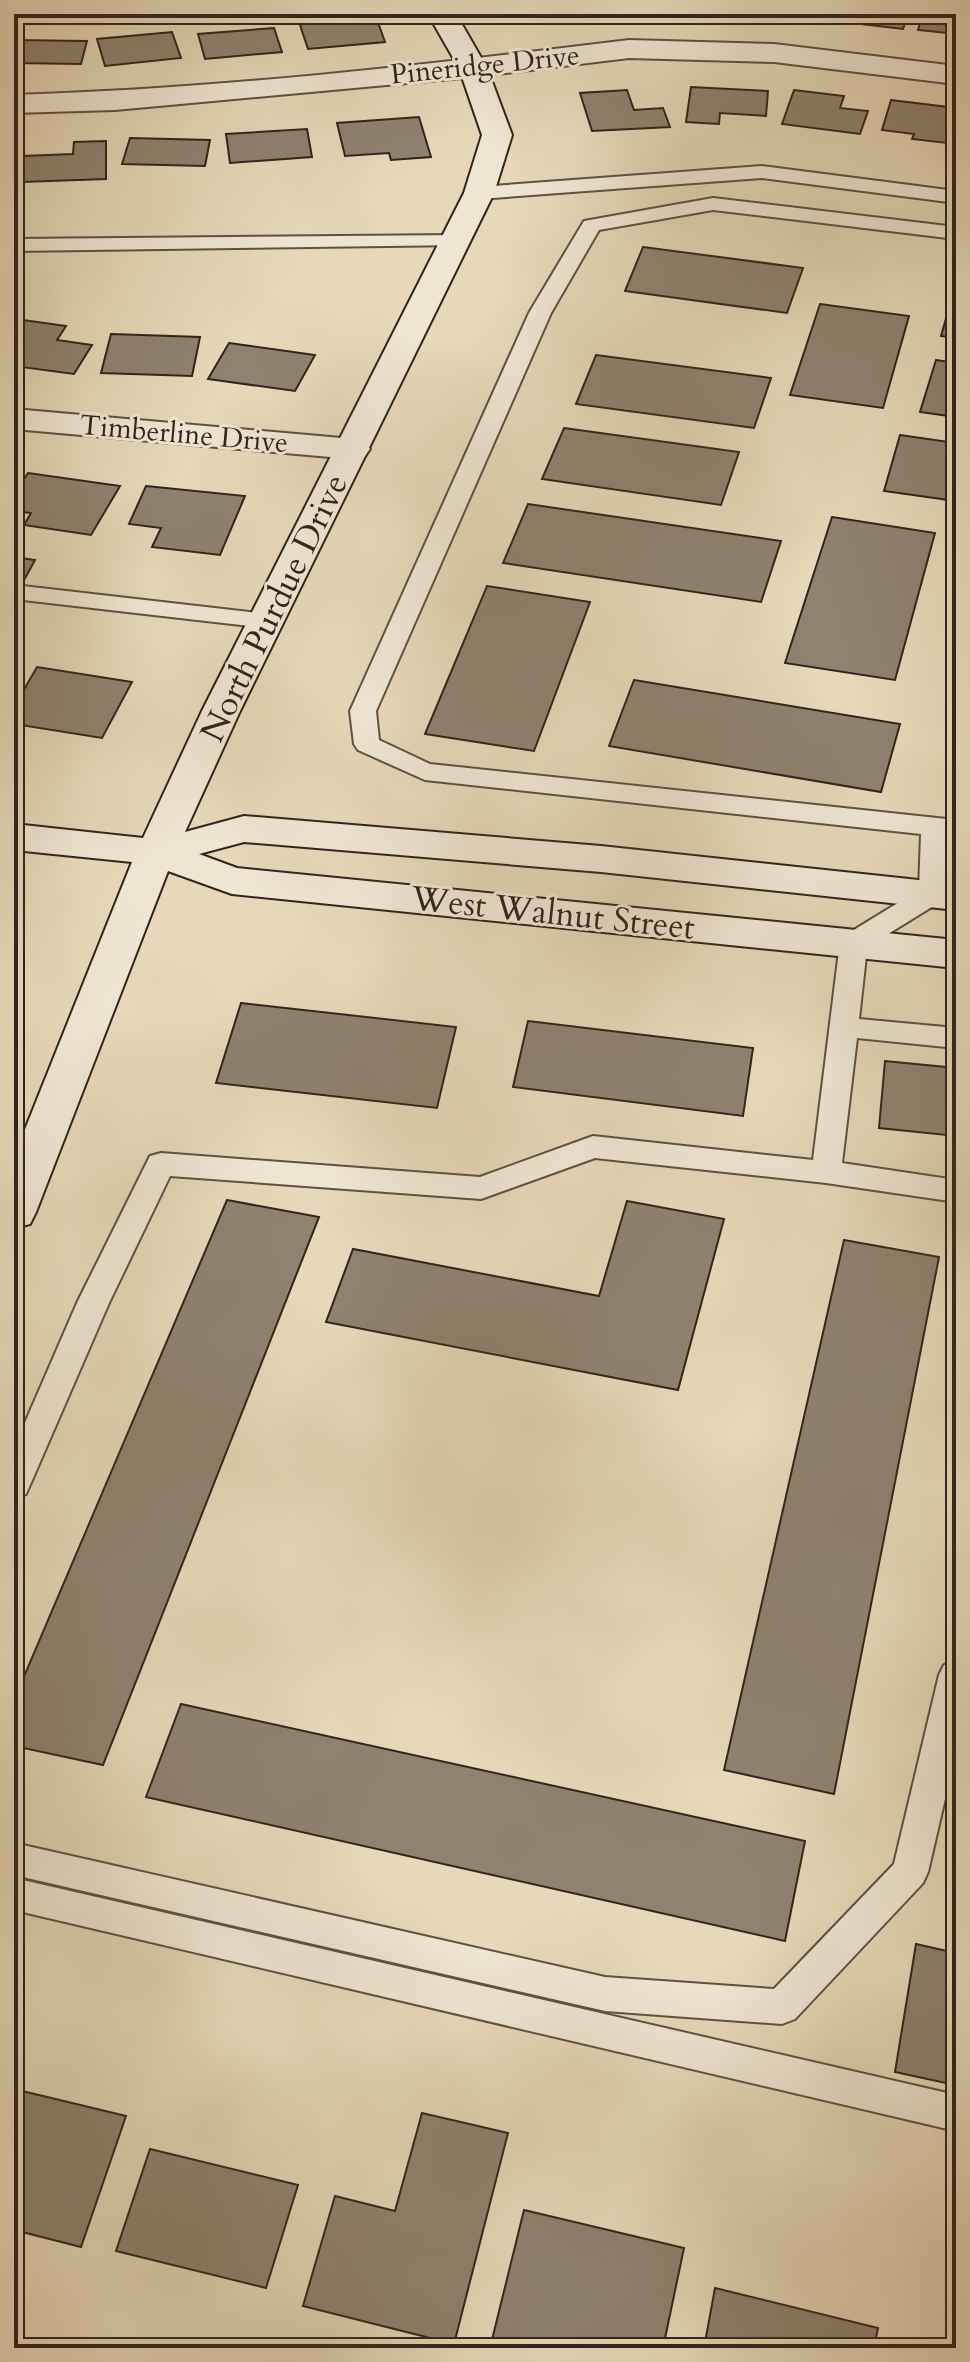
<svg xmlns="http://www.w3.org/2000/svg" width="970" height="2362" font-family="Cardo,serif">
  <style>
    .building { fill: #8f826e; stroke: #31241e; stroke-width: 2 }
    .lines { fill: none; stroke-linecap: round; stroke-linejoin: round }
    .lane-casing { stroke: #5e5144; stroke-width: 4 }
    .street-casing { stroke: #5e5144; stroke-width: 4 }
    .secondary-casing { stroke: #31241e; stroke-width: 4 }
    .lane { fill: #efe6d1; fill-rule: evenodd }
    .street { fill: #efe6d1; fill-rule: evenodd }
    .secondary { fill: #efe6d1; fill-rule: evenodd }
    .labels { text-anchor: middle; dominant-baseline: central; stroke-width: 6; stroke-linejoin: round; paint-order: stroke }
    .far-street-label { font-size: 28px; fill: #31241e; stroke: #efe6d1 }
    .street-label { font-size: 34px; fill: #31241e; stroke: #efe6d1 }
  </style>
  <rect width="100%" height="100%" fill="#e6d8b8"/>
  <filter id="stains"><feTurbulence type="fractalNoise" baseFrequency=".0025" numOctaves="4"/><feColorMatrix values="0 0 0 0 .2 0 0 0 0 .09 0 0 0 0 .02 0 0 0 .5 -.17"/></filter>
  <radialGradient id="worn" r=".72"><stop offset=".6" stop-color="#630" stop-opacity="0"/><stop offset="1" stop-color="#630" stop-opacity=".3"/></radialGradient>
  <g class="building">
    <polygon points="324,14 375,14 385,42 308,49 297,16"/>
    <polygon points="534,14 604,14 536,20"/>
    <polygon points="827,14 908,14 903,29 825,20"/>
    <polygon points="923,14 956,14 956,34 918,30"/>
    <polygon points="274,28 282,52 205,59 198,34"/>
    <polygon points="172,32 181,58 105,66 97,39"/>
    <polygon points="14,40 87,41 81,64 14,63"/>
    <polygon points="691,87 768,91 766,116 720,113 719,124 686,122"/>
    <polygon points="627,90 634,110 663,108 670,127 592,131 580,93"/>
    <polygon points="794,90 844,96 840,108 868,111 860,134 782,124"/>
    <polygon points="891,100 956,108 956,144 912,139 914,134 882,130"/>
    <polygon points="419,117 431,157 391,160 389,153 345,156 337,123"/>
    <polygon points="307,129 312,157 230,163 226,134"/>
    <polygon points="130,138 210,140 205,166 122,164"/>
    <polygon points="106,141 106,179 22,182 23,156 73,154 74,142"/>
    <polygon points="643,247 803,268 787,313 625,291"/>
    <polygon points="955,287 956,288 956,338 941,336"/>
    <polygon points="820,304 909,316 883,408 790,395"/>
    <polygon points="16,319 66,326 57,340 92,345 74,374 14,366"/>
    <polygon points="111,334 200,337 192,376 101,373"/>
    <polygon points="229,343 315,355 295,391 208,379"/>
    <polygon points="596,355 771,378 754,428 576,404"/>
    <polygon points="936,360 956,363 956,417 920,412"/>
    <polygon points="564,428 739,452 721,505 542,479"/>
    <polygon points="900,435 956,443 956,501 884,491"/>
    <polygon points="28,473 120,486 91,535 24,525 31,513 14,511 14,495"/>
    <polygon points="146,486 245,496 220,555 152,547 161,528 129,524"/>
    <polygon points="528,504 781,541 761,602 503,563"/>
    <polygon points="832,517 935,533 895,680 785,663"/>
    <polygon points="14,557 35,560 23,582 14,581"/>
    <polygon points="487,586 590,602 534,751 425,734"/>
    <polygon points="37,667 132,682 102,738 14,724 14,707"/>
    <polygon points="634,680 900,724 881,792 609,746"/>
    <polygon points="241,1003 456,1027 437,1108 216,1083"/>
    <polygon points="528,1021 753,1048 743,1116 513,1087"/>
    <polygon points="885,1061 956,1068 956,1136 879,1128"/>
    <polygon points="227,1200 319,1217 103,1765 14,1746 14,1700"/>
    <polygon points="627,1201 724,1219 678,1390 326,1322 353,1249 599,1296"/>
    <polygon points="844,1240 939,1257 834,1794 724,1770"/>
    <polygon points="181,1704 805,1841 785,1941 146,1797"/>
    <polygon points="916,1944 956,1953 956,2016 946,2083 895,2072"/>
    <polygon points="14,2089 126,2116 81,2247 14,2230"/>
    <polygon points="422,2113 508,2133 454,2344 303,2306 335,2196 395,2211"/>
    <polygon points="150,2149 298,2185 266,2288 116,2251"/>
    <polygon points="524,2210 684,2248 663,2348 490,2348"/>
    <polygon points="715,2288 878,2328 874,2348 704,2348"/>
    <polygon points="913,2339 951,2348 912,2348"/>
  </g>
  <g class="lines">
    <g class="lane-casing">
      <g id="lane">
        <polygon points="762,166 956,191 956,203 762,178 479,199 469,193 479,187"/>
        <polygon points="713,198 956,227 956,239 713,210 599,230 551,313 376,711 379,740 430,764 956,820 956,838 948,837 947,894 943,900 867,947 859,1019 956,1028 956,1048 857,1038 842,1163 956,1180 956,1202 826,1183 595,1158 481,1199 170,1176 109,1303 30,1485 26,1494 14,1498 14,1448 77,1303 150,1156 161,1153 480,1177 593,1136 813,1160 840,943 844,936 919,890 921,834 425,780 358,750 354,744 350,711 529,313 584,221"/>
        <polygon points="456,235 467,241 463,245 14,251 14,239"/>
        <polygon points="14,585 267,614 276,616 279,621 276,626 267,628 14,599"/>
        <polygon points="956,1660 956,1751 928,1872 923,1883 795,2019 782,2024 605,2011 14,1875 14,1843 605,1977 774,1989 894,1864 939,1675 944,1665"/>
        <polygon points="14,1878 956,2095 956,2131 14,1910"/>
      </g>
    </g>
    <g class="street-casing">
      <g id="street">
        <path d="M629,40L774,44L956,66V84L774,62L629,58L473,77L115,110L14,113V95C219,89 425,65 629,40Z"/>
        <polygon points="14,409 353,439 365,442 370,449 365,456 353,459 14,429"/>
      </g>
    </g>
    <g class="secondary-casing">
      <polygon id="secondary" points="428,14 456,14 487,68 512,135 494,193 240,711 185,832 244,816 601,846 956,884 956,910 601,872 244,842 199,854 237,868 956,940 956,968 232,894 168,871 36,1212 30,1224 14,1228 14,1157 132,862 14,850 14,824 143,838 202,711 464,193 482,135 459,68"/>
    </g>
    <use href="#lane" class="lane"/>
    <use href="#street" class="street"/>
    <use href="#secondary" class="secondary"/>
  </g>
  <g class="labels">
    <g class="far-street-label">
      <text transform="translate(485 65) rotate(-6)">Pineridge Drive</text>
      <text transform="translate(184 434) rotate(5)">Timberline Drive</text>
    </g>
    <g class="street-label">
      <text transform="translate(274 608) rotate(-64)">North Purdue Drive</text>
      <text transform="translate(553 913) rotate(6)">West Walnut Street</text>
    </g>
  </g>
  <rect width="970" height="2362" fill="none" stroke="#e6d8b8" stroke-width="48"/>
  <rect x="16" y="16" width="938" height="2330" fill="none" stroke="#31241e" stroke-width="4"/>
  <rect x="24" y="24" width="922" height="2314" fill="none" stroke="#31241e" stroke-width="2"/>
  <rect width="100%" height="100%" filter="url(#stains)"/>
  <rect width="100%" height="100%" fill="url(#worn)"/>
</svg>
